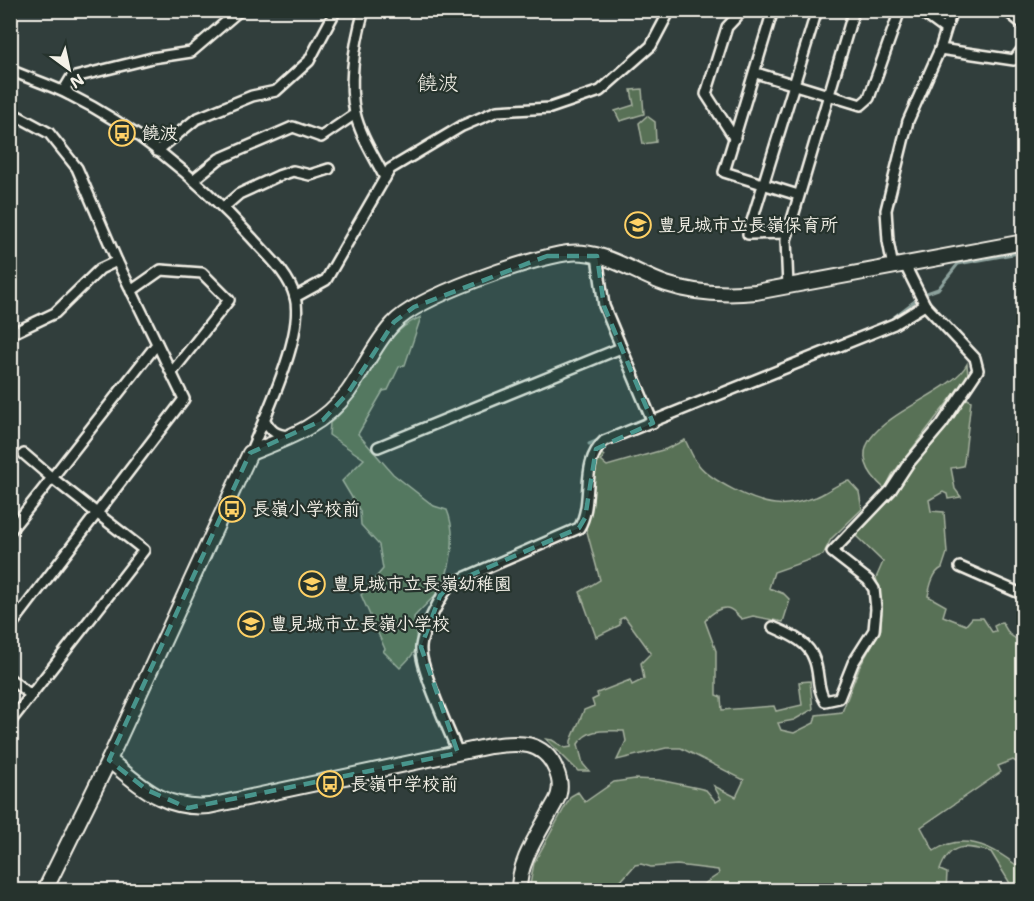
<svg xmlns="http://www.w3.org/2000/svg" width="1034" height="901" font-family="'Shantell Sans','Klee One',sans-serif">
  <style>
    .green { fill: #597156; stroke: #a6b19f; stroke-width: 1.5 }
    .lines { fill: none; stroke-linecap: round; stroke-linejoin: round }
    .stream { stroke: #8ca19c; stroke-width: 3 }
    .street-casing { stroke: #f4f1e8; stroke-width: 14 }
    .secondary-casing { stroke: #f4f1e8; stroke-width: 18 }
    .street { stroke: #26332d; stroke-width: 9 }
    .secondary { stroke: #26332d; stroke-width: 14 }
    .marked { fill: #48958c; fill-opacity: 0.2; stroke: #48958c; stroke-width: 4.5; stroke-dasharray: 12 8; stroke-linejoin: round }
    .labels { text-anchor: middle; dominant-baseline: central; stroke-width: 4.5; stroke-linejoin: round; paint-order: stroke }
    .poi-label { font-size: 18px; font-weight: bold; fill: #f4f1e8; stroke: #26332d; text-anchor: start }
    .quarter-label { font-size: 21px; fill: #f4f1e8; stroke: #26332d }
  </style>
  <rect width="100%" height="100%" fill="#313e3c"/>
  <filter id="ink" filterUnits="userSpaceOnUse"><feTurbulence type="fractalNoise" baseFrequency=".0167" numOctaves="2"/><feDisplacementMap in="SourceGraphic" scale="12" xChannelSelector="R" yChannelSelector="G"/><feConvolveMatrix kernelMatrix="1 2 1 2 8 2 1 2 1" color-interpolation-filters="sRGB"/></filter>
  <g filter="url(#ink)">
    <g class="green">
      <polygon points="642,89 644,114 620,121 615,111 634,105 631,90"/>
      <polygon points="647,116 655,122 656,142 643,144 639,123"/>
      <path d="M421,317L405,365L399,367L388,390L383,391L358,434L393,474L434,506L447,510C457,534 452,572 437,593C430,601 421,609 414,617C416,647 424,645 400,668L383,651L385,649L361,595L383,569L379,545L361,525L360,511L342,481L364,459L329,435L330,423C368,394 374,335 421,317Z"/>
      <path d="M967,364L968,376L892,475L885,489C815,428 947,403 967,364Z"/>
      <path d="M966,398L971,401L964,462L963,466L951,468L955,489L961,497L948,499L947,494L943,492L929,500L931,511L944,512L947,553L942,568C933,572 930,586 928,596L946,606L943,616L966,625L972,618H983L992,632L996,631L994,626L1002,622L1009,634L1023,644V766L1013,760L998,766L1001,772L921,827L934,851C962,832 992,846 1016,865L1021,863L1020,872L1023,874V890H1014L991,852C965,845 950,842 940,870L947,873L946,890H695L719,874L718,870L677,865L651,867L641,864L635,865L619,883L614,885L607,882L601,884L597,890H529L534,863L571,796L578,792L585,802L614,782L635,779L659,780L698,788L706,790L716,802L721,799L714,786L736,797L744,780L681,748H666L617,760L626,741L624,731C607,731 588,727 578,744L583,764L589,771H578L546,739L552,740L565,748L571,747V741L584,710L594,706L592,700L598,697L597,693L630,680L632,685L644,679L641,663L651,653L625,617L620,619V625L596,637L580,592L600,580L586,528L595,465L601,453L604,456L601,461L607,466L666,449L685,440C689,447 692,457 698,464C711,481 754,502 775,504C788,506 803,501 816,497C827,493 839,482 849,481L859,492L862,509L831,539L823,555L774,572L769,588L784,594L790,600L783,622L753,616L742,619C737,616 735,611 730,609C722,605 710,614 705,621L716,651V695L721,697L722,710L774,706L776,711L802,705L799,682L810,681L813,709L794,720L778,723L781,730L794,733L814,723L816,715L842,712L859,668L881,629L882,602L876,578L883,562L855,535L895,495L914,465Z"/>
    </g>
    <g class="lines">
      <g class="stream">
        <polyline points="860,333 889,321 924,294 938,289 958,264 1024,252"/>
        <polyline points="589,444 601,439"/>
      </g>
      <g class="street-casing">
        <g id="street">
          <path d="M364,10C355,42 348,80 355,113C360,135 375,158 385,178"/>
          <polyline points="773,10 724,172 798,195"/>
          <polyline points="919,10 945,29"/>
          <polyline points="1006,10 1024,25"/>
          <polyline points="940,49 1014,60 1024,47"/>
          <path d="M10,70C30,79 51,85 70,95C139,129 200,181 252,238C267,255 289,274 295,297C305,334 265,417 250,453"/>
          <polyline points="756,73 861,105 869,98 900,10"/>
          <polyline points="69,94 65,88 71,78 152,58 191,52 240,10"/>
          <polyline points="10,112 49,133 77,168 117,261 184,399 10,627"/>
          <polyline points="735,139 706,94 727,27 743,10"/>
          <polyline points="157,151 196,119 252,96 276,91 309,61 336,10"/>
          <polyline points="193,180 219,159 293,127 321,137 355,114"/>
          <polyline points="224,207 239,194 278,176 293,171 310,175 329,169"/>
          <polyline points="788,233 748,234 817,10"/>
          <polyline points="597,256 604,306 653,423"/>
          <polyline points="893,267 888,241 886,210 908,121 940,49 952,10"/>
          <polyline points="788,286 786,240 854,10"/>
          <polyline points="131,291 161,270 202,273 229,300 172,372"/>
          <polyline points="295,297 326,280 390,169 462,126 497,111 550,108 600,91 651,46 670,10"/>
          <polyline points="17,331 55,313 100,269 117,261"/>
          <path d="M264,419C271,431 275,435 289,436"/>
          <polyline points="378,447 621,348"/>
          <polyline points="24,454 52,478 157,344"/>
          <polyline points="10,531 52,478 144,550 10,722"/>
          <polyline points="960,567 1024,595"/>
          <path d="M773,627C788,634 808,641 814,659C820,673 816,687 825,701L839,698L853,663L874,630L876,609L874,589L868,580L832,552L891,490L908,464L942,424L978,370L975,358L925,305L905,265"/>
          <polyline points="10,679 31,695"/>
          <path d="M458,753C450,732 419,667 421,647C422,632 441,596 450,584L579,528C595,501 579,464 604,441L894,324L925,305"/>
        </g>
      </g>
      <g class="secondary-casing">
        <g id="secondary">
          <path d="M109,760C142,787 164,810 209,806L490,746C518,742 544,740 556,770C559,777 561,785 559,793C558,800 552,807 549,814C536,838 519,862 519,890"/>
          <path d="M45,890L109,760L250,453C288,438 323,426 348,392C364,370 374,344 393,324C418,296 530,258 568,253C603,249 634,273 666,284C696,294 726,295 756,292L1024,242"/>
        </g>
      </g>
      <use href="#street" class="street"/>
      <use href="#secondary" class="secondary"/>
    </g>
  </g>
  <path class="marked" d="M547,256H597L604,306L653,423L596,449L585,518L579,528L450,584L440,596L421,647L458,753L188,808L147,790L109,760L250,453L323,420L348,393L394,322L414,307Z"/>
  <defs>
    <g id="bus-ring" transform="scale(1.35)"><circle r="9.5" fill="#26332d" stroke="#ffd166" stroke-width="1.5"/><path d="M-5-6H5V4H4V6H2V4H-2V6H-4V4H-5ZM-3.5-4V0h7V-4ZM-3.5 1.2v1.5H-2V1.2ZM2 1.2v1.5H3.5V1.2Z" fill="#ffd166"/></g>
    <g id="school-ring" transform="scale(1.35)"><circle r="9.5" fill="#26332d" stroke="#ffd166" stroke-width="1.5"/><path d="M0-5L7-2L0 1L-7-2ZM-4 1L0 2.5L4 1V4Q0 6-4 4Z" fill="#ffd166"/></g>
  </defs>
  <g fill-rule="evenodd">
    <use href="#bus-ring" x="122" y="133"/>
    <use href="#school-ring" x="638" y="225"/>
    <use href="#bus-ring" x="232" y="509"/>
    <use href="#school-ring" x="312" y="584"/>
    <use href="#school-ring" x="251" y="624"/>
    <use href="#bus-ring" x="330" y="784"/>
  </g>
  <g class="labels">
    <g class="poi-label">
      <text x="142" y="133">饒波</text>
      <text x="658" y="225">豊見城市立長嶺保育所</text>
      <text x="252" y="509">長嶺小学校前</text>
      <text x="332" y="584">豊見城市立長嶺幼稚園</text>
      <text x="270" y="624">豊見城市立長嶺小学校</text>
      <text x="350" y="784">長嶺中学校前</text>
    </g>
    <g class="quarter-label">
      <text x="438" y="83">饒波</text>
    </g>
  </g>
  <rect width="1034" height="901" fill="none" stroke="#26332d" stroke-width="36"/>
  <rect x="18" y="18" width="998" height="865" fill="none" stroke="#f4f1e8" stroke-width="2" filter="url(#ink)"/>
  <g transform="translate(69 69) rotate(147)" stroke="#26332d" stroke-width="4.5" paint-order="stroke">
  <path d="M0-4.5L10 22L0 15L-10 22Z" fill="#f4f1e8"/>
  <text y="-9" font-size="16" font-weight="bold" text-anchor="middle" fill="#f4f1e8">N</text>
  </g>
</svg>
